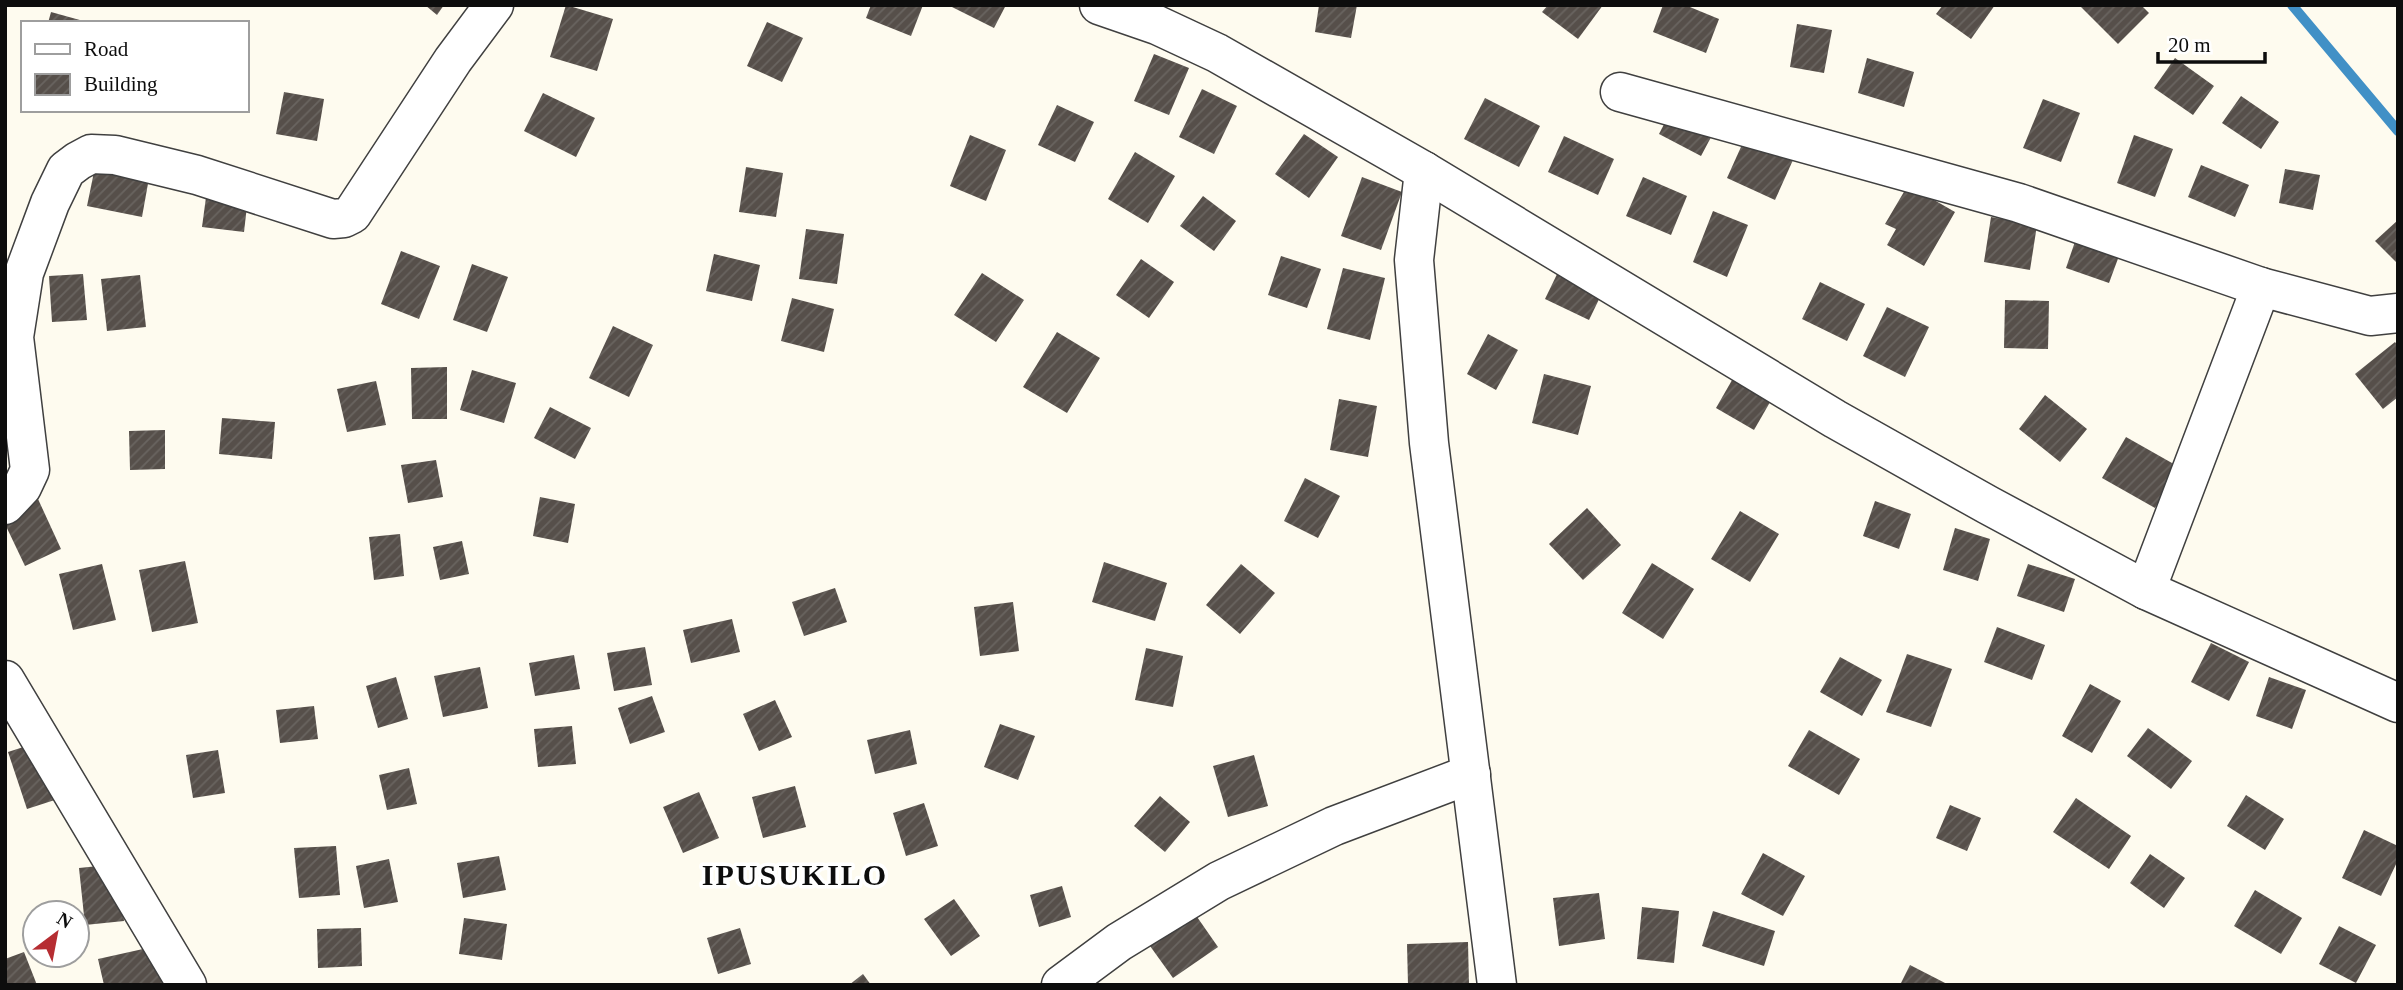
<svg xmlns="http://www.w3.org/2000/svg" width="2403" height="990" font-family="'Times New Roman',serif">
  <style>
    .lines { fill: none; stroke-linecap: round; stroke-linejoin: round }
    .stream { stroke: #4190c6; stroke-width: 10 }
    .building { fill: url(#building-hatch) }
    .minor-casing { stroke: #404040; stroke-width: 41 }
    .minor { stroke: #fff; stroke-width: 38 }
    .labels { text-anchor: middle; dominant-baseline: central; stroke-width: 7; stroke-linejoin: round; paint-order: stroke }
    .district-label { font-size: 30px; font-weight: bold; letter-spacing: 2px; fill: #0d0d0d; stroke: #fff }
  </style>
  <defs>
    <pattern id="building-hatch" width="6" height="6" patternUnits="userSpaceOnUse" patternTransform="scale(1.75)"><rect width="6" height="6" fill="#564f4a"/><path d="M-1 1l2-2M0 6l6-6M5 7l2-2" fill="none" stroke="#696460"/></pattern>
  </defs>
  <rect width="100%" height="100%" fill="#fefbef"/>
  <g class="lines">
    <polyline class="stream" points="2292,5 2398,131"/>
  </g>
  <g class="building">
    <polygon points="425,5 444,5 437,15"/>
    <polygon points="566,5 613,19 597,71 550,57"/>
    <polygon points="871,5 923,5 911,36 866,18"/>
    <polygon points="948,5 1006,5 994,28"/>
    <polygon points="1319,5 1357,5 1351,38 1315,32"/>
    <polygon points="1548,5 1603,5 1578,39 1542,12"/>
    <polygon points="1663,5 1685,5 1719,19 1706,53 1653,32"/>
    <polygon points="1943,5 1995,5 1971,39 1936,14"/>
    <polygon points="2079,5 2141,5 2149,13 2118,44"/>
    <polygon points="51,12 87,22 87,23 48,23"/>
    <polygon points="767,22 803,38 782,82 747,66"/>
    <polygon points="1797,24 1832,30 1824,73 1790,67"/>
    <polygon points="1154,54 1189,68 1169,115 1134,101"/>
    <polygon points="1867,58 1914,72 1904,107 1858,93"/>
    <polygon points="2175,58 2214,86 2193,115 2154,88"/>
    <polygon points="1202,89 1237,106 1214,154 1179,137"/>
    <polygon points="284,92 324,99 317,141 276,134"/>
    <polygon points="543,93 595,118 576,157 524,131"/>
    <polygon points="2241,96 2279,122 2261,149 2222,123"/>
    <polygon points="1485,98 1540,126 1519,167 1464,139"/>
    <polygon points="2043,99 2080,113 2061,162 2023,148"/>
    <polygon points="1675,103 1717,126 1701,156 1659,134"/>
    <polygon points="1057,105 1094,122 1075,162 1038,145"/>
    <polygon points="1304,134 1338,157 1309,198 1275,174"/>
    <polygon points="970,135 1006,150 986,201 950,186"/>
    <polygon points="2134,135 2173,149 2155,197 2117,183"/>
    <polygon points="1564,136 1614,159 1598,195 1548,172"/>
    <polygon points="1745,138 1793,160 1775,200 1727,178"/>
    <polygon points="1135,152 1175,176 1148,223 1108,199"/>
    <polygon points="2201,165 2249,185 2235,217 2188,197"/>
    <polygon points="95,167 149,178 142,217 87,206"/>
    <polygon points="746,167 783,173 776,217 739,212"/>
    <polygon points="2285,169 2320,175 2313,210 2279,203"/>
    <polygon points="209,175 250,180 244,232 202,227"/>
    <polygon points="1362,177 1402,192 1381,250 1341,236"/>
    <polygon points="1643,177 1687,196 1671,235 1626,216"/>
    <polygon points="1908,185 1955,212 1924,266 1887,245 1896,229 1885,224"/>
    <polygon points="1203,196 1236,221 1214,251 1180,226"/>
    <polygon points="1713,211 1748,225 1727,277 1693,262"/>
    <polygon points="1991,217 2037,225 2030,270 1984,262"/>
    <polygon points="2398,220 2398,264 2375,241"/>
    <polygon points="806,229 844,234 837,284 799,279"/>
    <polygon points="2079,230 2123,245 2109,283 2066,268"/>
    <polygon points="401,251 440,266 419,319 381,304"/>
    <polygon points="714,254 760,265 752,301 706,291"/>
    <polygon points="1281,256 1321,269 1307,308 1268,295"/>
    <polygon points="1141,259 1174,282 1149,318 1116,295"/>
    <polygon points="472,264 508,277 487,332 453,320"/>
    <polygon points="1343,268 1385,278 1370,340 1327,329"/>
    <polygon points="1560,268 1604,289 1589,320 1545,299"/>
    <polygon points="982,273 1024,300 996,342 954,315"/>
    <polygon points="83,274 87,320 52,322 49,276"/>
    <polygon points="140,275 146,327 107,331 101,279"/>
    <polygon points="1820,282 1865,304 1847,341 1802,319"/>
    <polygon points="792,298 834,309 824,352 781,341"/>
    <polygon points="2005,300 2049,301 2048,349 2004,348"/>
    <polygon points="1887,307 1929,327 1905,377 1863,356"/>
    <polygon points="613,326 653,345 629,397 589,378"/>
    <polygon points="1057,332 1100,358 1067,413 1023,387"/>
    <polygon points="1488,334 1518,350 1496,390 1467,374"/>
    <polygon points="2395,342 2398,346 2398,397 2383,409 2355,374"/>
    <polygon points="447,367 447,419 412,419 411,368"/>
    <polygon points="1739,368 1777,390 1754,430 1716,408"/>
    <polygon points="472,370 516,383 504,423 460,410"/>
    <polygon points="1544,374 1591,386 1578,435 1532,423"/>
    <polygon points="376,381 386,425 347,432 337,389"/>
    <polygon points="2045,395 2087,429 2060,462 2019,429"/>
    <polygon points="1339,399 1377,406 1368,457 1330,450"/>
    <polygon points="550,407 591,428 575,459 534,438"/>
    <polygon points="222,418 275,422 272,459 219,454"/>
    <polygon points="165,430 165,469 130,470 129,431"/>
    <polygon points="2126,437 2179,467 2155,508 2102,478"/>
    <polygon points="436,460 443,497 408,503 401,465"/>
    <polygon points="1305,478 1340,496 1318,538 1284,521"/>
    <polygon points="540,497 575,504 568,543 533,536"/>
    <polygon points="38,499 61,549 25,566 5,524 5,515"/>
    <polygon points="1875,501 1911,514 1899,549 1863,536"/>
    <polygon points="1587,508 1621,545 1583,580 1549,544"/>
    <polygon points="1740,511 1779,534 1750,582 1711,559"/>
    <polygon points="1955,528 1990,539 1978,581 1943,570"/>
    <polygon points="400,534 404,576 374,580 369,537"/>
    <polygon points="462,541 469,574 440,580 433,547"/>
    <polygon points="185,561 198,623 152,632 139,570"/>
    <polygon points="1104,562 1167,583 1155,621 1092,602"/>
    <polygon points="1652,563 1694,589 1663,639 1622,613"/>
    <polygon points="102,564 116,620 73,630 59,574"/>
    <polygon points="1241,564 1275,593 1240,634 1206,605"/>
    <polygon points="2028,564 2075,579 2064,612 2017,596"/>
    <polygon points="835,588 847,622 804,636 792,602"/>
    <polygon points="1013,602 1019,651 980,656 974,607"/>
    <polygon points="732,619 740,652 691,663 683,630"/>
    <polygon points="1997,627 2045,645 2032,680 1984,662"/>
    <polygon points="2211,643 2249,662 2229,701 2191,682"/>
    <polygon points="645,647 652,685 614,691 607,653"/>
    <polygon points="1146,648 1183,656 1173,707 1135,700"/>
    <polygon points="1907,654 1952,669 1931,727 1886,712"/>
    <polygon points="574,655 580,689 535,696 529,663"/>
    <polygon points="1840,657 1882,680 1862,716 1820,692"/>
    <polygon points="480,667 488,708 443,717 434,676"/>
    <polygon points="396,677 408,719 378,728 366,686"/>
    <polygon points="2269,677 2306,690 2292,729 2256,716"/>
    <polygon points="2090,684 2121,701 2092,753 2062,736"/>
    <polygon points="652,696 665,732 630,744 618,708"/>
    <polygon points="775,700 792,737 759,751 743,714"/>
    <polygon points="314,706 318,739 280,743 276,710"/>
    <polygon points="1000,724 1035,736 1018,780 984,767"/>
    <polygon points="572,726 576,764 538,767 534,729"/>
    <polygon points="2148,728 2192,761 2171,789 2127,756"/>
    <polygon points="910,730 917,764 875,774 867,740"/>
    <polygon points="1809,730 1860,759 1839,795 1788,766"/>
    <polygon points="45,740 64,797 27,809 8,752"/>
    <polygon points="218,750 225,793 193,798 186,755"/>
    <polygon points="1254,755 1268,806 1228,817 1213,766"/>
    <polygon points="409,768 417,804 387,810 379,775"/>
    <polygon points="795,786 806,827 763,838 752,797"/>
    <polygon points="699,792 719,838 683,853 663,807"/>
    <polygon points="2246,795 2284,819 2265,850 2227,826"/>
    <polygon points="1160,796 1190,822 1165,852 1134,826"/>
    <polygon points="2076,798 2131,836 2109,869 2053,832"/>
    <polygon points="924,803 938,846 906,856 893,813"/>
    <polygon points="1950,805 1981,818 1967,851 1936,838"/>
    <polygon points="2364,830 2398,846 2398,860 2381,896 2342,878"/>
    <polygon points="336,846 340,895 299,898 294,848"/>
    <polygon points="1763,853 1805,876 1783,916 1741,894"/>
    <polygon points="2150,854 2185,878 2164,908 2130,883"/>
    <polygon points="499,856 506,890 463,898 457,863"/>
    <polygon points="389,859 398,902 364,908 356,866"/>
    <polygon points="118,864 124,921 85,925 79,868"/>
    <polygon points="1062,886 1071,917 1039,927 1030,895"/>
    <polygon points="2255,890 2302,918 2281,954 2234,926"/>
    <polygon points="1599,893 1605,939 1559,946 1553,898"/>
    <polygon points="954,899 980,936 951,956 924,919"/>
    <polygon points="1642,907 1679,911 1674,963 1637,959"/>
    <polygon points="1713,911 1775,931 1764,966 1702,946"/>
    <polygon points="1195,914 1218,947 1173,978 1150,946"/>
    <polygon points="464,918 507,924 502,960 459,954"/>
    <polygon points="2339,926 2376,945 2356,983 2319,964"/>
    <polygon points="361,928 362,966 318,968 317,929"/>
    <polygon points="740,928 751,964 718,974 707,938"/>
    <polygon points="1468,942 1469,985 1408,985 1407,944"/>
    <polygon points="161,945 170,985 104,985 98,959"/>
    <polygon points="24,952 37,985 5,985 5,959"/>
    <polygon points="1910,965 1949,985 1900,985"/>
    <polygon points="863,974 871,985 849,985"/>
  </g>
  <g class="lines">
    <g class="minor-casing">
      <g id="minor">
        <polyline points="1099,5 1157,25 1217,53 1424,171 1835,419 1988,505 2146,590 2398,703"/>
        <polyline points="1620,92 2019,203 2261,287 2370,316 2398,313"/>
        <polyline points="1424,171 1414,260 1429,443 1497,985"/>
        <polyline points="5,505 22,487 30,470 14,337 24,273 50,203 66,170 78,161 91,154 115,155 197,175 333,219 344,218 352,214 453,60 494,5"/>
        <polyline points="2146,590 2261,287"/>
        <polyline points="5,680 187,985"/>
        <polyline points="1061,985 1119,942 1219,881 1334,826 1471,774"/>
      </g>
    </g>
    <use href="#minor" class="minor"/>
  </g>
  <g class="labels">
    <g class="district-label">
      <text x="795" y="874">IPUSUKILO</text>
    </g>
  </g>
  <rect width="2403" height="990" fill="none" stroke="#0d0d0d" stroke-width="14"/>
  <rect x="21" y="21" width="228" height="91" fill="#ffffff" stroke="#9e9e9e" stroke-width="2"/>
  <rect x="35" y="44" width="35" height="10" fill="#ffffff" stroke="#9e9e9e" stroke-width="2"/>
  <text x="84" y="56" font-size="21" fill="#0d0d0d">Road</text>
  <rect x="35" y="74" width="35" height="21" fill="url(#building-hatch)" stroke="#9e9e9e" stroke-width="2"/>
  <text x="84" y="91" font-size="21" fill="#0d0d0d">Building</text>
  <g transform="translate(56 934) rotate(32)"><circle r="33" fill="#ffffff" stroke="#9e9e9e" stroke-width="2"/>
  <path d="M0-5L12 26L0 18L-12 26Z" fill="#b62d32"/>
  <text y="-10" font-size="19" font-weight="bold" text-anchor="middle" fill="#0d0d0d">N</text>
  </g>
  <path d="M2158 52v10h107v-10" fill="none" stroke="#0d0d0d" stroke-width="3.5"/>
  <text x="2168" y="52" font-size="21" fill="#0d0d0d" stroke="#ffffff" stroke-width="5" paint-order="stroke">20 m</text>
</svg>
